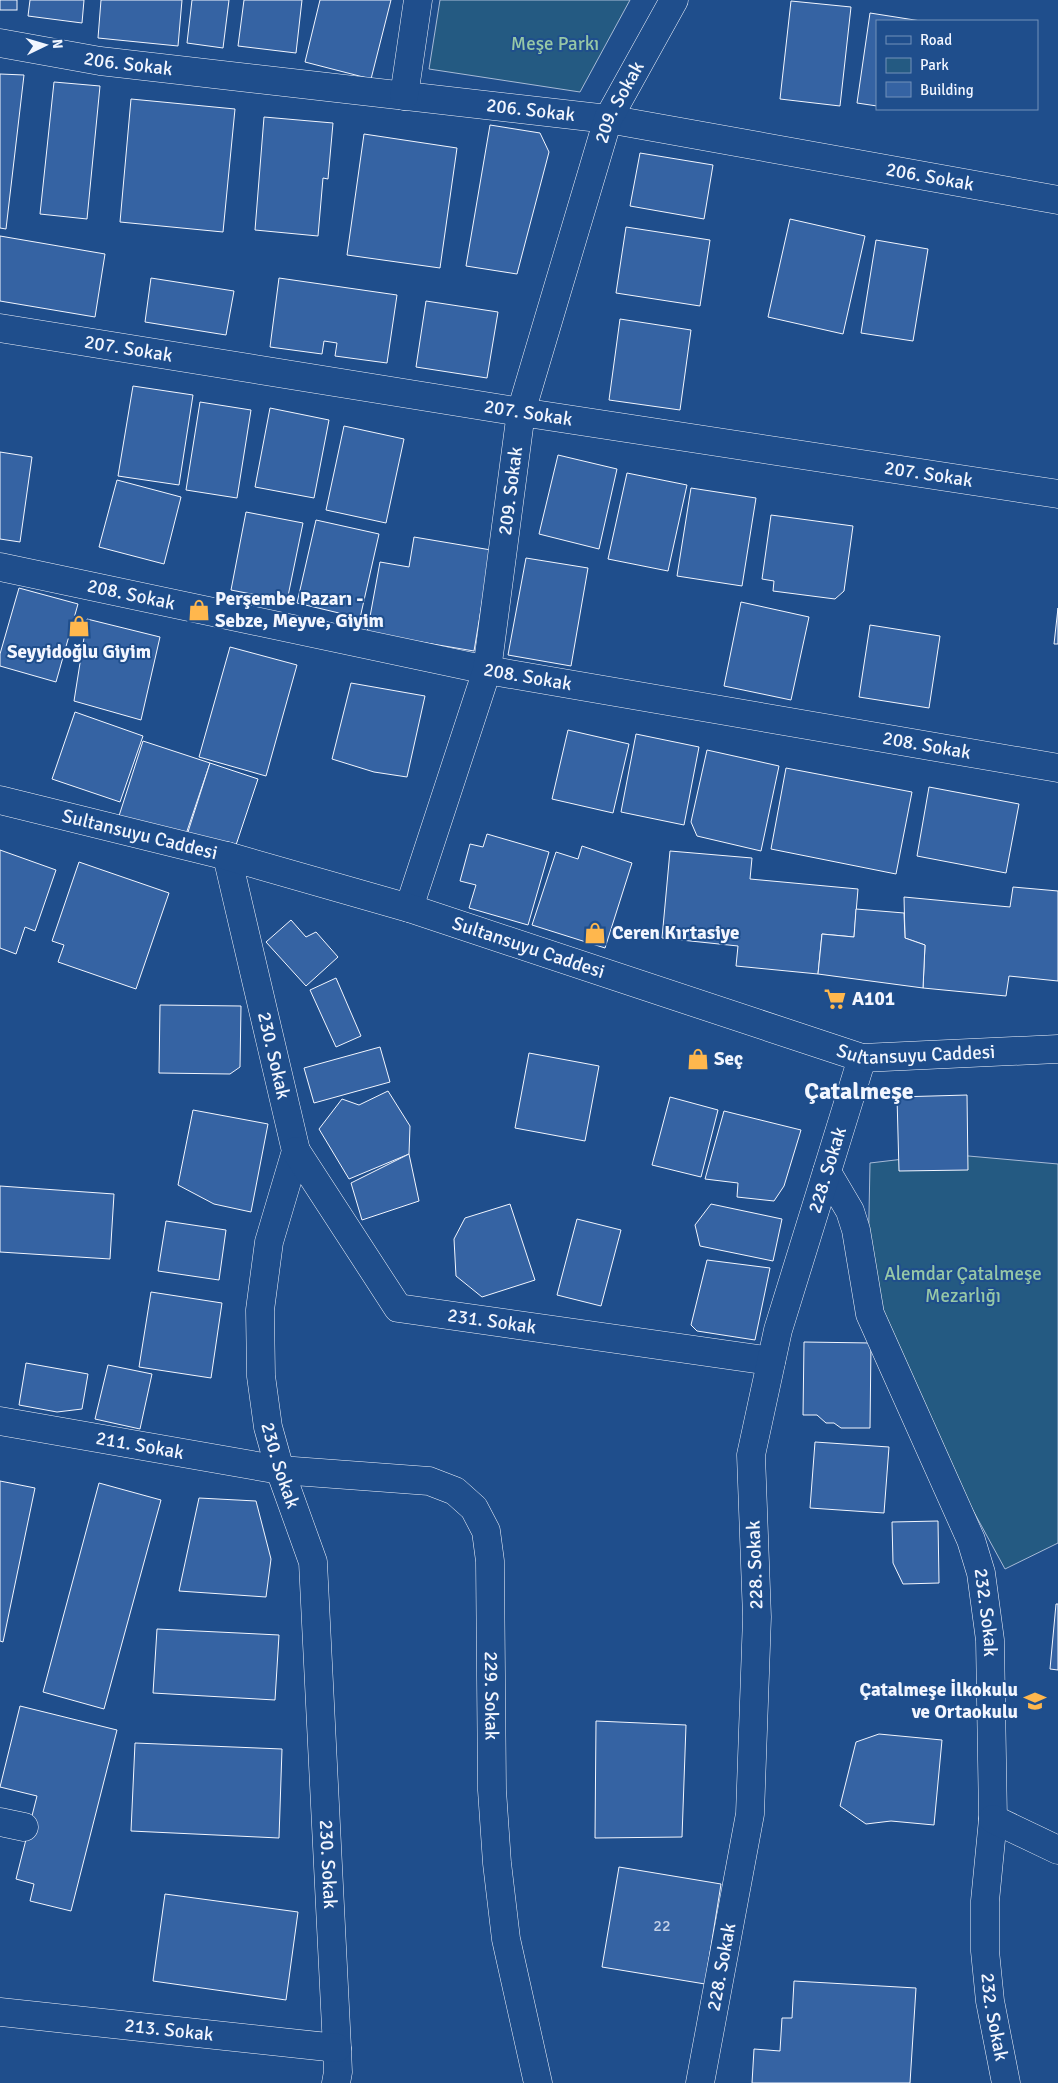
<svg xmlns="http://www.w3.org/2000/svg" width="1058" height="2083" font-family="Signika,sans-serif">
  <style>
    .green { fill: #245a82; stroke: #a8bbd7 }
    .building { fill: #3563a3; stroke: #f2f6ff }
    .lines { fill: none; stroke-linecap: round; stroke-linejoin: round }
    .minor-casing { stroke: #f2f6ff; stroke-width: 29 }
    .tertiary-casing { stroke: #f2f6ff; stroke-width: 29 }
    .minor { stroke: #1f4e8c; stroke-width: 28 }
    .tertiary { stroke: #1f4e8c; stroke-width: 28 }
    .labels { text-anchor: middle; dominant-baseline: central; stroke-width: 4; stroke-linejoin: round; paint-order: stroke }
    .number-label { font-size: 16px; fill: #c3d1e8 }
    .park-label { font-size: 19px; fill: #97c8a6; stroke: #1f4e8c }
    .street-label { font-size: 19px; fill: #f2f6ff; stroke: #1f4e8c }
    .poi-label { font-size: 19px; font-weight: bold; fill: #f2f6ff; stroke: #1f4e8c; text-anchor: start }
    .district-label { font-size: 24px; font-weight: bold; fill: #f2f6ff; stroke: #1f4e8c }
  </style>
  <rect width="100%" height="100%" fill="#1f4e8c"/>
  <g class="green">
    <polygon points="440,0 630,0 580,92 429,69"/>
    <polygon points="946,1154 1058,1164 1058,1543 1005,1569 867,1316 870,1163"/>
  </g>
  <g class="building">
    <rect x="0" y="0" width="17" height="10"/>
    <polygon points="30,0 84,0 82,23 28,16"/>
    <polygon points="101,0 182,0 178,46 98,38"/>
    <polygon points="192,0 229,0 223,48 187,43"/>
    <polygon points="244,0 302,0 296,53 238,46"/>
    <polygon points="320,0 391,0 371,79 305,62"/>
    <polygon points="791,1 851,7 840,106 780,99"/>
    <polygon points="870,13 921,21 877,21 877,106 857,103"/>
    <polygon points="0,74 24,75 6,229 0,228"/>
    <polygon points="54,82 100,86 87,219 40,214"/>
    <polygon points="131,99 235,109 223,232 120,222"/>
    <polygon points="264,117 333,123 328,179 323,178 318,236 255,230"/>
    <polygon points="490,125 540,133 549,152 517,274 466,266"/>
    <polygon points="364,134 457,148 440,268 347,255"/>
    <polygon points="640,153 713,165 704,219 630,206"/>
    <polygon points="790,219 865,236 843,334 768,317"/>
    <polygon points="626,227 710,240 700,306 616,293"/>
    <polygon points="0,236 105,254 95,317 0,301"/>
    <polygon points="876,240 928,249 913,341 861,333"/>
    <polygon points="151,278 234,291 226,335 145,322"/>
    <polygon points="279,278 397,295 387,363 335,356 337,343 324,341 322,354 270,347"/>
    <polygon points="426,301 498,312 487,378 416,367"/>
    <polygon points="620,319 691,330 680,410 609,400"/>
    <polygon points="133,386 193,395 179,485 118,476"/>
    <polygon points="200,402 251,410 237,498 186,490"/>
    <polygon points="270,408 329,420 314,498 255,487"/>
    <polygon points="344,426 404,439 386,523 326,510"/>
    <polygon points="0,452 32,457 20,542 0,539"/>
    <polygon points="558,455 617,469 599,549 539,534"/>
    <polygon points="627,473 687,485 668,571 608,559"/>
    <polygon points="117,480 181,497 164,564 99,547"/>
    <polygon points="691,488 756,498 742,586 677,576"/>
    <polygon points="246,512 303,523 287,601 231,590"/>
    <polygon points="771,515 853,526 844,591 835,599 773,591 774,581 762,579"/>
    <polygon points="316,520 379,534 360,618 297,603"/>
    <polygon points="414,537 491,550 474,651 367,633 380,562 409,567"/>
    <polygon points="526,558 588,568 571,666 508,655"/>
    <polygon points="19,588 78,604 56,682 0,666 0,654"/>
    <polygon points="741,602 809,617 791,700 724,686"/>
    <polygon points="1058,608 1058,644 1054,644"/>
    <polygon points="87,619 160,637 141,720 74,701"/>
    <polygon points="870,625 940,636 929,708 859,697"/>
    <polygon points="230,647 297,665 266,776 199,757"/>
    <polygon points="351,683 425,696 407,777 374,772 332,759"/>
    <polygon points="75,712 143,736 120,802 52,779"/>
    <polygon points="568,730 629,744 613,813 552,799"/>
    <polygon points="636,734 699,747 684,825 621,812"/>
    <polygon points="143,741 210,763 184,840 118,819"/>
    <polygon points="707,750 779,766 761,851 697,836 691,822"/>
    <polygon points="210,763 258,779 234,851 187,835"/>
    <polygon points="786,768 912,792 896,874 771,849"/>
    <polygon points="929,787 1019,804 1006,873 917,856"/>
    <polygon points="487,834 549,852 528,925 469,908 476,885 460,881 470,844 483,847"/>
    <polygon points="582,846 632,863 605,948 532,925 556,852 578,859"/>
    <polygon points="0,850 56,870 35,931 25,927 16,954 0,948"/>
    <polygon points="670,851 752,858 750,879 858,889 854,937 822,934 818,974 736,966 738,946 662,938"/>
    <polygon points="79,862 169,893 136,989 58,962 64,945 52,941"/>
    <polygon points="1013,887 1058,891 1058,981 1009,976 1006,996 923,988 925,945 905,938 904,897 1010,907"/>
    <polygon points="856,909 904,913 905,938 925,945 923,988 818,974 822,934 854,937"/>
    <polygon points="291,920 306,937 316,932 338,957 306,986 266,942"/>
    <polygon points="336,978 361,1036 336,1047 310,990"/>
    <polygon points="160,1005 241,1006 240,1067 230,1074 159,1073"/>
    <polygon points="380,1047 390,1082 314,1103 304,1068"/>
    <polygon points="529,1053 599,1066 585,1141 515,1128"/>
    <polygon points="388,1091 410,1126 409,1154 349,1179 319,1129 342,1099 359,1105"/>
    <polygon points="967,1095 968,1170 899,1171 897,1097"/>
    <polygon points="670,1097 718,1110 701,1177 652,1165"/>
    <polygon points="193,1110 268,1124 251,1212 214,1204 178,1185"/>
    <polygon points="724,1111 801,1130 784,1186 774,1201 737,1197 738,1183 705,1179"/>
    <polygon points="409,1154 419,1201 362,1220 351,1183"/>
    <polygon points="0,1186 114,1194 110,1259 0,1252"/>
    <polygon points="510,1204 535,1280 482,1297 456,1276 454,1239 465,1218"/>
    <polygon points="711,1204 782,1219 773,1261 700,1246 695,1225"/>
    <polygon points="577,1219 621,1230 601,1306 557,1295"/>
    <polygon points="166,1221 226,1230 219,1280 158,1271"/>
    <polygon points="707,1260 770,1268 755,1340 697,1331 691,1325"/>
    <polygon points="151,1292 222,1303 211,1378 139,1367"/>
    <polygon points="804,1342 871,1343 870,1428 841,1428 834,1423 826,1423 817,1415 803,1415"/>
    <polygon points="26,1363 88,1374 82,1409 57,1412 19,1405"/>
    <polygon points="108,1365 152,1374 140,1429 95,1419"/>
    <polygon points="815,1442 889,1447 884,1513 810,1508"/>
    <polygon points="0,1481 35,1488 3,1642 0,1641"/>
    <polygon points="99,1483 161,1500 104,1709 43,1692"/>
    <polygon points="199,1498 256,1501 271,1559 266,1597 179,1591"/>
    <polygon points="938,1521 939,1583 903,1584 893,1563 892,1522"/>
    <polygon points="1056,1604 1058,1604 1058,1670 1050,1669"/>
    <polygon points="157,1629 279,1635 275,1700 153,1693"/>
    <polygon points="20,1706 117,1730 71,1911 30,1901 34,1884 16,1879 37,1796 0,1787"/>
    <polygon points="596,1721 686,1725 682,1837 595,1838"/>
    <polygon points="879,1734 942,1740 934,1825 891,1821 866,1824 840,1806 856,1742"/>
    <polygon points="135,1743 282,1749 279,1838 131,1831"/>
    <polygon points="619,1867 721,1884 705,1984 602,1967"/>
    <polygon points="165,1894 298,1912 286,2000 153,1981"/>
    <polygon points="794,1981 916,1988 910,2083 752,2083 754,2049 780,2051 782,2018 792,2018"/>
  </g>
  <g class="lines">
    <g class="minor-casing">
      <g id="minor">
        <path id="s1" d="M0,43L100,61L608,119L1058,200"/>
        <polyline points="404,96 418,0"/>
        <path id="s2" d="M0,328L521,412L1058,494"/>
        <path id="s3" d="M0,567L487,670L1058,768"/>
        <path id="s4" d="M227,856L296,1151L269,1242L260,1310L261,1376L268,1427L280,1470L313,1562L337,2048L338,2072L336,2083"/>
        <path id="s5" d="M409,908L487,670L521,412L608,119L674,0"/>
        <path id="s6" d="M296,1151L398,1308L771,1361"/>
        <path id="s7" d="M827,1172L850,1211L856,1230L870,1314L971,1540L981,1573L990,1640L993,1819L985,1901V1951L990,2001L1006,2083"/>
        <path id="s8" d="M0,1421L280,1470L429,1481L455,1491L474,1508L486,1531L490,1561L492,1790L497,1863L506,1939L538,2083"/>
        <polyline points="993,1819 1058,1850"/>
        <polyline points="0,1822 24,1827"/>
        <path id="s9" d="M0,2012L337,2048"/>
        <path id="s10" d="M700,2083L750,1814L757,1617L751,1455L778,1330L862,1058"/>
      </g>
    </g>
    <g class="tertiary-casing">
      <g id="tertiary">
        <path id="s11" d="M0,800L227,856L409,908L862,1058L1058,1049"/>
      </g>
    </g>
    <use href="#minor" class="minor"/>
    <use href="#tertiary" class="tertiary"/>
  </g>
  <defs>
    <g id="shop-bare" transform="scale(1.725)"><path d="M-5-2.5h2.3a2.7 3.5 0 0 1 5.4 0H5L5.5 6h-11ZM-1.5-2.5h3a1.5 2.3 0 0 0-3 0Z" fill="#ffb74d" stroke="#1f4e8c" stroke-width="2.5" paint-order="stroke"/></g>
    <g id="supermarket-bare" transform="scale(1.725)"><path d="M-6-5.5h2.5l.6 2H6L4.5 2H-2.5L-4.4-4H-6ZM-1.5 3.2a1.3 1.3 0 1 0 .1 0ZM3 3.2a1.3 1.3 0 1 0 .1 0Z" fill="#ffb74d" stroke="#1f4e8c" stroke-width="2.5" paint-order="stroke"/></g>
    <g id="school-bare" transform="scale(1.725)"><path d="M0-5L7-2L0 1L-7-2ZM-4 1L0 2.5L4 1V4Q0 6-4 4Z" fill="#ffb74d" stroke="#1f4e8c" stroke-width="2.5" paint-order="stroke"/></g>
  </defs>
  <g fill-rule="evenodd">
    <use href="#shop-bare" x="199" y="610"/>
    <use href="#shop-bare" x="79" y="626"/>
    <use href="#shop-bare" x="595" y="933"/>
    <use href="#supermarket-bare" x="835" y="999"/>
    <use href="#shop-bare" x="698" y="1059"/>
    <use href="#school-bare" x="1035" y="1701"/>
  </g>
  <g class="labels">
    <g class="number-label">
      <text x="662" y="1926">22</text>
    </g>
    <g class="park-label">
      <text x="555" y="44">Meşe Parkı</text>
      <text x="963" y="1274">Alemdar Çatalmeşe<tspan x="963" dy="22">Mezarlığı</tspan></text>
    </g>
    <g class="street-label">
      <text stroke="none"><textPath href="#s1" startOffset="130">206. Sokak</textPath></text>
      <text stroke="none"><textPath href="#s5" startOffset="836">209. Sokak</textPath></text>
      <text stroke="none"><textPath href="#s1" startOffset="535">206. Sokak</textPath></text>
      <text stroke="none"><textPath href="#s1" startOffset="940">206. Sokak</textPath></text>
      <text stroke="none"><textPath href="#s2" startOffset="130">207. Sokak</textPath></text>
      <text stroke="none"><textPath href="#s2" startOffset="535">207. Sokak</textPath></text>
      <text stroke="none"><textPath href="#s2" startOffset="940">207. Sokak</textPath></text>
      <text stroke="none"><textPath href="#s5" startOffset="431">209. Sokak</textPath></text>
      <text stroke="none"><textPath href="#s3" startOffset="134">208. Sokak</textPath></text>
      <text stroke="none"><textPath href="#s3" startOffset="539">208. Sokak</textPath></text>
      <text stroke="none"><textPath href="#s3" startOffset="944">208. Sokak</textPath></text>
      <text stroke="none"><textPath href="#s11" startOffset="144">Sultansuyu Caddesi</textPath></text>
      <text stroke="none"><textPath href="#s11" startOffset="549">Sultansuyu Caddesi</textPath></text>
      <text stroke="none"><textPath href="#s11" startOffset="954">Sultansuyu Caddesi</textPath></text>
      <text stroke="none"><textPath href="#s4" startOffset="205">230. Sokak</textPath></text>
      <text stroke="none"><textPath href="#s10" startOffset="928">228. Sokak</textPath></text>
      <text stroke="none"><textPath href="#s6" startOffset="282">231. Sokak</textPath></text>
      <text stroke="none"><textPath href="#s8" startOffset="142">211. Sokak</textPath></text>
      <text stroke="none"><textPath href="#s4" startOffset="624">230. Sokak</textPath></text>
      <text transform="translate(755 1565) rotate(-92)">228. Sokak</text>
      <text stroke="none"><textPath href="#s7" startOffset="472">232. Sokak</textPath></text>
      <text stroke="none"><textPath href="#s8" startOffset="678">229. Sokak</textPath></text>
      <text stroke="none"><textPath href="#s4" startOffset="1029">230. Sokak</textPath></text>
      <text stroke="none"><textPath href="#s10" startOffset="118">228. Sokak</textPath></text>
      <text stroke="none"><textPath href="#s7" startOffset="878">232. Sokak</textPath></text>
      <text stroke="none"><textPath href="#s9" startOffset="170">213. Sokak</textPath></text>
    </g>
    <g class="poi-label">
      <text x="215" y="599">Perşembe Pazarı -<tspan x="215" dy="22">Sebze, Meyve, Giyim</tspan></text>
      <text x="79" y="652" text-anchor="middle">Seyyidoğlu Giyim</text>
      <text x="612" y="933">Ceren Kırtasiye</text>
      <text x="852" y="999">A101</text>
      <text x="714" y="1059">Seç</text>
      <text x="1018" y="1690" text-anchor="end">Çatalmeşe İlkokulu<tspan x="1018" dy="22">ve Ortaokulu</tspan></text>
    </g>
    <g class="district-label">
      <text x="859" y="1091">Çatalmeşe</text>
    </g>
  </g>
  <rect x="876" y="20" width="162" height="90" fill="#1f4e8c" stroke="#7391ba"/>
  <rect x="886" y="36" width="25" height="8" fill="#1f4e8c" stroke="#7391ba"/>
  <text x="920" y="45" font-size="15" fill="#f2f6ff">Road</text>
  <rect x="886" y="58" width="25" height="15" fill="#245a82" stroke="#7391ba"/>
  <text x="920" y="70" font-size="15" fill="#f2f6ff">Park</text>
  <rect x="886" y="82" width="25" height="15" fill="#3563a3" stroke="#7391ba"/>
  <text x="920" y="95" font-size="15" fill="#f2f6ff">Building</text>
  <g transform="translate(45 45) rotate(85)" stroke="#1f4e8c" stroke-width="4" paint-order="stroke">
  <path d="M0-4L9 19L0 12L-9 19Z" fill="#f2f6ff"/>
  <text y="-8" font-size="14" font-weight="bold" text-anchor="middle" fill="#f2f6ff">N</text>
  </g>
</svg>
